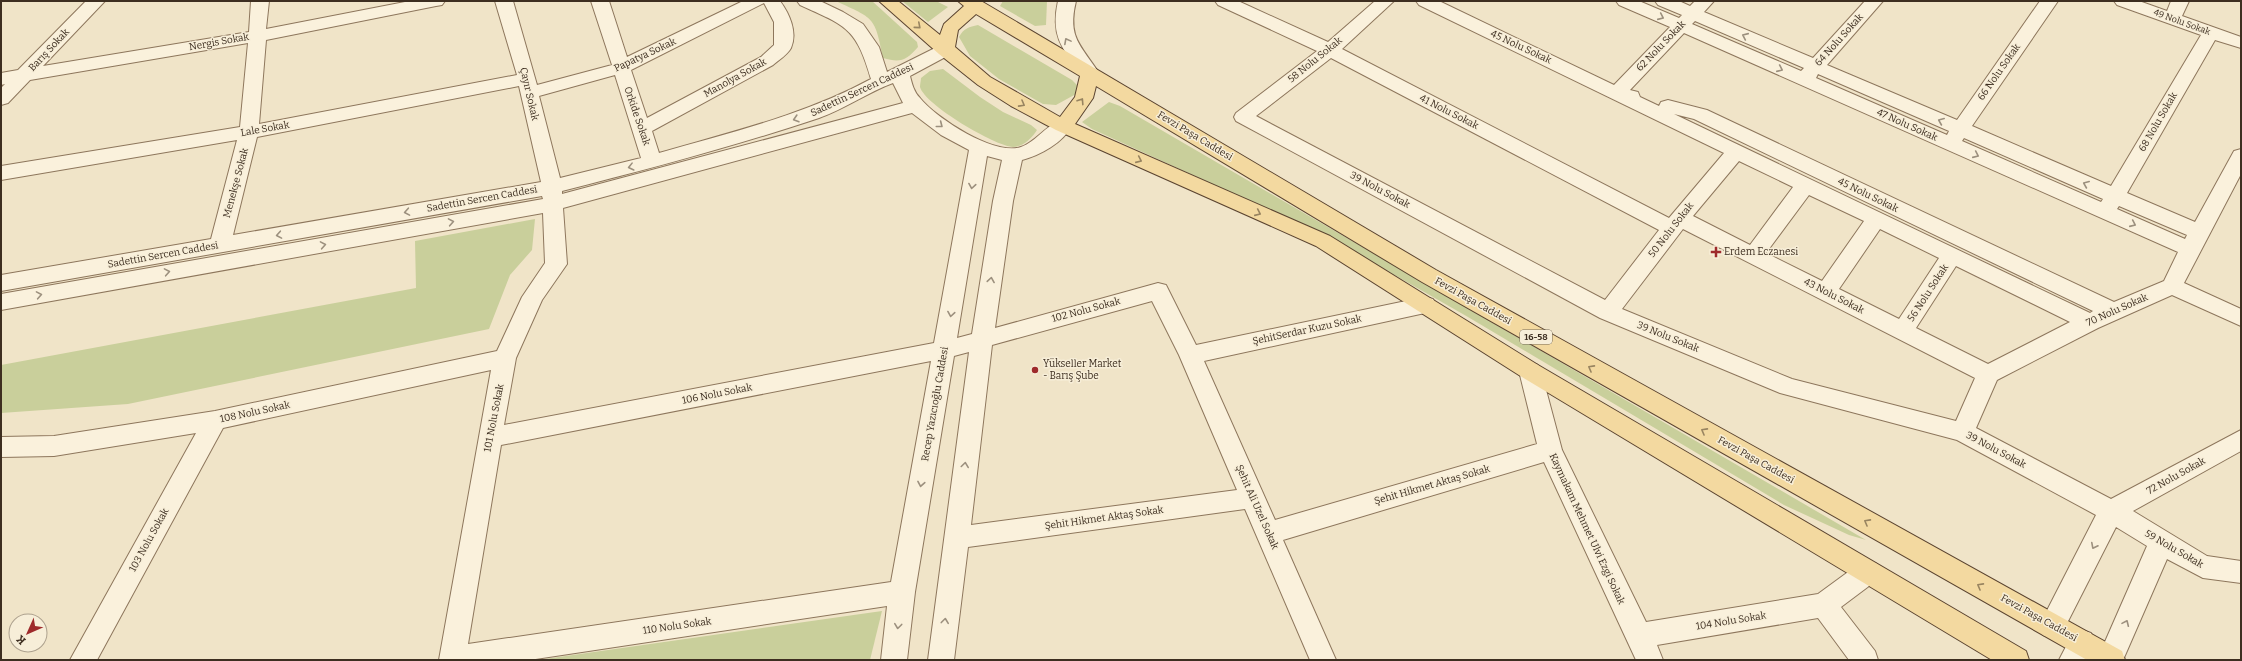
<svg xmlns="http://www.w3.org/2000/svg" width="2242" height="661" font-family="Bitter,serif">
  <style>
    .green { fill: #c9cf9b }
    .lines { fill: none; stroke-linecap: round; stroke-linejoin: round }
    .minor-casing { stroke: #8d765c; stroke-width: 2 }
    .major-casing { stroke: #5b4430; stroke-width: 2 }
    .minor { fill: #faf1dc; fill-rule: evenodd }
    .major { fill: #f3d9a0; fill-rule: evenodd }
    .oneway { stroke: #9c907e }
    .oneway2 { stroke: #988460 }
    .poi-dot { fill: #9e2a2b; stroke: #f7eed8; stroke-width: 1.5 }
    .labels { text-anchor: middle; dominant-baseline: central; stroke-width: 3; stroke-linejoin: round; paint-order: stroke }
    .far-street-label { font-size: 9px; fill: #3d2e20; stroke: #f7eed8 }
    .shield { fill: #f7eed8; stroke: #756857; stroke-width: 1 }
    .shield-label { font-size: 9px; font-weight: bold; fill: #3d2e20 }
    .street-label { font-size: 10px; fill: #3d2e20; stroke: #f7eed8 }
    .poi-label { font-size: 10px; fill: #3d2e20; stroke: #f7eed8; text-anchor: start }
  </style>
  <rect width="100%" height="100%" fill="#f0e4c8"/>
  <g class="green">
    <path d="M836,1H872L917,42L918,47C906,61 900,63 883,58C875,16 874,19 836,1Z"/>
    <polygon points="902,1 936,1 948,7 928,22"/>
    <polygon points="1003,1 1047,1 1046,25 1035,26 1000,6"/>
    <path d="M978,25L1072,80L1079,87L1076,94L1056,105L1043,104L999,79L970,56L959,37C964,28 969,27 978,25Z"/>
    <path d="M943,69L980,97L1003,112L1031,125L1037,130C1032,138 1023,147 1013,147C995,146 925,105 920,87C920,84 921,80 921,78L930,71Z"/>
    <polygon points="1109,102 1120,106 1866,540 1849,535 1784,505 1468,317 1328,237 1092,129 1082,122"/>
    <polygon points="535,219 532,250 510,275 489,329 128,404 1,413 1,365 416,288 415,241"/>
    <polygon points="882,611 870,660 538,660"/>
  </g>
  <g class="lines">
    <g class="minor-casing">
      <g id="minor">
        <path d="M86,1H105L43,66L249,32L251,1H269L266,29L410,1H445L442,5L436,6L266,40L259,124L517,75L495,1H513L537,85L612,65L591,1H609L627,57L743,1H780C789,13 798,32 791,48C788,54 779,60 773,65L652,131L659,153C731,132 805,115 871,79C856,27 846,26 800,5L797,1H820L843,12L863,24L879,47L887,72L939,46L945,44L951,46L954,50L951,54L910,76C912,84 914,92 920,98C936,118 994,156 1021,147C1038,142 1051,116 1070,122L1072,126C1062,143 1041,155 1022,160L1013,201L995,328L1158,283L1166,285L1196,345L1425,297L1433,299L1436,305L1433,311L1425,313L1204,361L1275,520L1537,444L1519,371L1522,365L1530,362L1538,365L1541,371L1562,450L1646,622L1818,594L1859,564L1868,561L1877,564L1881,572L1877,580L1841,607L1875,651L1878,660H1849L1818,618L1657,645L1663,660H1636L1544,462L1283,540L1336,660H1310L1245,509L968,547L954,660H928L969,352L954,356L915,592L907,660H881L887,606L529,660H439L491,370L223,428L97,660H70L196,433L54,456L1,457V437L54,436L215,411L497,351L522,297L545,263L543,213L1,310V294L543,199L542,196L1,291V275L211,239L237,140L1,180V166L240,127L248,43L30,80L8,103L1,105V88L5,84L1,85V73L18,70ZM764,3L774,22V45L761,57L647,118L631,70ZM615,75L641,158L560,178L539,96ZM893,83L903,103L562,194V191C649,169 735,146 819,118C845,109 868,92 893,83ZM519,86L541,182L233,235L257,137ZM912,113L941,135L969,150L934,343L504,425L516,358L542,300L567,264L563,208ZM987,156L1002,160L993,201L972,334L957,338ZM1152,301L1179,355L1237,490L971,525L992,345ZM931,361L891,582L468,644L501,445Z"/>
        <path d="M1058,1H1076C1067,38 1081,45 1099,73L1096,77L1090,79L1084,77C1063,50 1050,37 1058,1Z"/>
        <path d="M1215,1H1238L1328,42L1375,1H1394L1342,49L1669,218L1724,153L1419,5L1416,1H1439L1614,85L1670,27L1619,5L1616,1H1639L1679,18L1682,15L1658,5L1655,1H1679L1690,6L1695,1H1714L1704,12L1813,58L1865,1H1883L1827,65L1957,120L2040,1H2058L1972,126L2111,186L2201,35L2117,5L2114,1H2139L2167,11L2171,1H2189L2182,16L2241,37V48L2215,40L2127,193L2195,222L2234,151L2241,149V174L2184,283L2241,309V326L2172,295L2098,328L1997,380L1976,428L2111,499L2241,430V451L2133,511L2207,556L2241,561V583L2203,578L2167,559L2123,660H2097L2147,546L2116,527L2061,635L2052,638L2043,635L2039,626L2096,515L1957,440L1780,393L1600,318L1236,121L1234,117L1236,113L1317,51L1218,5ZM1695,21L1804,68L1801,71L1692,24ZM1684,33L2178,252L2164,281L2114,302L1707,110L1668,100L1661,102L1659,106L1640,97L1638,92L1630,90ZM1331,58L1659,230L1605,300L1256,116ZM1818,74L1949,131L1947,135L1816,78ZM1674,114L1694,119L2093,311L2090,313ZM1964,138L2103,199L2101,202L1962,141ZM1739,161L1793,187L1750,245L1693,216ZM1809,195L1864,221L1822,281L1766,253ZM2119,206L2187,235L2185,239L2117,209ZM1683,229L1975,378L1956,421L1792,379L1622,309ZM1880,229L1939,258L1899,319L1839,289ZM1956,266L2070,322L1988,364L1916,328Z"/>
        <polygon points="2082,630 2091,633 2095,642 2086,660 2059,660 2073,633"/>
      </g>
    </g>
    <g class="major-casing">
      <path id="major" d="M879,1H898L940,35L944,24L964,6L958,1H981L1436,270L2122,651L2125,660H2087L1422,282L1096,86L1093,98L1075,124L1330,236L1538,365L2026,651L2029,660H1992L1522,377L1316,246L1056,130L1011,106L978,85L939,54ZM976,14L1080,76L1075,97L1060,117L990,77L955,47L958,30Z"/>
    </g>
    <use href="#minor" class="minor"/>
    <use href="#major" class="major"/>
  </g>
  <defs><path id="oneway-chevron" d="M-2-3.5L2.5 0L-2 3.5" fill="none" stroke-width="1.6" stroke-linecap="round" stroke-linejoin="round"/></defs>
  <g class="oneway">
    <use href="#oneway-chevron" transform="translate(1661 17) rotate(24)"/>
    <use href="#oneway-chevron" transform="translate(1745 36) rotate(-156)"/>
    <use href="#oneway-chevron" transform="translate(1067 41) rotate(-118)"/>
    <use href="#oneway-chevron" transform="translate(1780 69) rotate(24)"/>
    <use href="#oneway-chevron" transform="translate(796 119) rotate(163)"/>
    <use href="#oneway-chevron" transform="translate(1941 121) rotate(-157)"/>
    <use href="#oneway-chevron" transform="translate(940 125) rotate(38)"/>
    <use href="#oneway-chevron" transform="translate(1976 155) rotate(24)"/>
    <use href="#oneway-chevron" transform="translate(631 167) rotate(166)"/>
    <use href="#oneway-chevron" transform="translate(2086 184) rotate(-157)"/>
    <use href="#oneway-chevron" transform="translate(972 186) rotate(99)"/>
    <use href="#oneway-chevron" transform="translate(407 212) rotate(170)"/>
    <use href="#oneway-chevron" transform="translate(451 222) rotate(-10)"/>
    <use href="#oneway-chevron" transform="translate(2133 224) rotate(24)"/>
    <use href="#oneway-chevron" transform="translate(279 235) rotate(170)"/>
    <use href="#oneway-chevron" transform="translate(323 245) rotate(-10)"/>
    <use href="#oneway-chevron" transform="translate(167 272) rotate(-10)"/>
    <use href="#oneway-chevron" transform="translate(991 280) rotate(-81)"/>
    <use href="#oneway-chevron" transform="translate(39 295) rotate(-10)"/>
    <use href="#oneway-chevron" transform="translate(951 314) rotate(99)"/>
    <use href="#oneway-chevron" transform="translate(965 465) rotate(-82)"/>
    <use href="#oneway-chevron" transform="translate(921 484) rotate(100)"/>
    <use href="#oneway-chevron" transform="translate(2094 546) rotate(117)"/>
    <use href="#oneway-chevron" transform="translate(945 621) rotate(-83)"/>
    <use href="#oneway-chevron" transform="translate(2126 623) rotate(-66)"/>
    <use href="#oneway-chevron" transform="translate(898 626) rotate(97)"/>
  </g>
  <g class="oneway2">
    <use href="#oneway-chevron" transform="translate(918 26) rotate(41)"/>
    <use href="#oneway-chevron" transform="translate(1081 101) rotate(-57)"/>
    <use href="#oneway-chevron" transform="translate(1022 104) rotate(29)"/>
    <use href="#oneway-chevron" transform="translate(1139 160) rotate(24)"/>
    <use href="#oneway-chevron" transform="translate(1258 213) rotate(24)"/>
    <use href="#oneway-chevron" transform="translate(1591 368) rotate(-151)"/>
    <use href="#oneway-chevron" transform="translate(1704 431) rotate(-151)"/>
    <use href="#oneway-chevron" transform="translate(1867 522) rotate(-151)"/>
    <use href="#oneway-chevron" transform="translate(1980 586) rotate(-151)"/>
  </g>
  <g class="poi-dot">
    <path d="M1714 246h4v4h4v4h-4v4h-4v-4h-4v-4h4z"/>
    <circle cx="1035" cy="370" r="4"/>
  </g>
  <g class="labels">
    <g class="far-street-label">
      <text transform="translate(2182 22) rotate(20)">49 Nolu Sokak</text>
    </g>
    <rect class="shield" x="1520" y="330" width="32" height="14" rx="3"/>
    <g class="shield-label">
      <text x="1536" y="337">16-58</text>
    </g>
    <g class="street-label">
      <text transform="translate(1839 40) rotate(-48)">64 Nolu Sokak</text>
      <text transform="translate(219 42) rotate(-10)">Nergis Sokak</text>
      <text transform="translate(1661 46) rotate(-46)">62 Nolu Sokak</text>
      <text transform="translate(1521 47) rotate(25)">45 Nolu Sokak</text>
      <text transform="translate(49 50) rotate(-47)">Barış Sokak</text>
      <text transform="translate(645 55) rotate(-25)">Papatya Sokak</text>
      <text transform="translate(1315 60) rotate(-39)">58 Nolu Sokak</text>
      <text transform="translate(1999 72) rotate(-55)">66 Nolu Sokak</text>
      <text transform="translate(735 78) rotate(-29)">Manolya Sokak</text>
      <text transform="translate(862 90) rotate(-25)">Sadettin Sercen Caddesi</text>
      <text transform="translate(529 94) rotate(77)">Çayır Sokak</text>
      <text transform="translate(1449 112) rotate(27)">41 Nolu Sokak</text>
      <text transform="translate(637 116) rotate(71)">Orkide Sokak</text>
      <text transform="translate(2158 122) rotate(-60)">68 Nolu Sokak</text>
      <text transform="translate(1907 125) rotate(24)">47 Nolu Sokak</text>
      <text transform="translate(265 129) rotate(-10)">Lale Sokak</text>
      <text transform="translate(1195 136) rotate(31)">Fevzi Paşa Caddesi</text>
      <text transform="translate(236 183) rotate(-75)">Menekşe Sokak</text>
      <text transform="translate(1380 190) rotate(28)">39 Nolu Sokak</text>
      <text transform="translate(1868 195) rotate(26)">45 Nolu Sokak</text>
      <text transform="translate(482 199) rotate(-10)">Sadettin Sercen Caddesi</text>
      <text transform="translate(1671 230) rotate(-52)">50 Nolu Sokak</text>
      <text transform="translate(163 255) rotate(-10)">Sadettin Sercen Caddesi</text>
      <text transform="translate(1928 293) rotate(-57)">56 Nolu Sokak</text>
      <text transform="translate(1834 296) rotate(27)">43 Nolu Sokak</text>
      <text transform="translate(1473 301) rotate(29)">Fevzi Paşa Caddesi</text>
      <text transform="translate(1086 310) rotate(-15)">102 Nolu Sokak</text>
      <text transform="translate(2117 310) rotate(-24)">70 Nolu Sokak</text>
      <text transform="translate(1307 330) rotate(-12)">ŞehitSerdar Kuzu Sokak</text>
      <text transform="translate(1668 337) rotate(22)">39 Nolu Sokak</text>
      <text transform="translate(717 394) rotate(-11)">106 Nolu Sokak</text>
      <text transform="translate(935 404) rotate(-80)">Recep Yazıcıoğlu Caddesi</text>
      <text transform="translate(255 412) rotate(-12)">108 Nolu Sokak</text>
      <text transform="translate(494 418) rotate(-79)">101 Nolu Sokak</text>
      <text transform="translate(1996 450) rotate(28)">39 Nolu Sokak</text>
      <text transform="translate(1756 460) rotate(29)">Fevzi Paşa Caddesi</text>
      <text transform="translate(2176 476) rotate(-29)">72 Nolu Sokak</text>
      <text transform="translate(1432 485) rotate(-16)">Şehit Hikmet Aktaş Sokak</text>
      <text transform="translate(1257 507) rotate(66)">Şehit Ali Uzel Sokak</text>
      <text transform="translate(1104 518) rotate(-8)">Şehit Hikmet Aktaş Sokak</text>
      <text transform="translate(1587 529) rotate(65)">Kaymakam Mehmet Ulvi Ezgi Sokak</text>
      <text transform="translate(149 540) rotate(-61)">103 Nolu Sokak</text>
      <text transform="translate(2174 549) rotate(30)">59 Nolu Sokak</text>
      <text transform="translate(2039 618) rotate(29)">Fevzi Paşa Caddesi</text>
      <text transform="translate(1731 621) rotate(-9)">104 Nolu Sokak</text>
      <text transform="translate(677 626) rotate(-8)">110 Nolu Sokak</text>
    </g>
    <g class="poi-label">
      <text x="1724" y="252">Erdem Eczanesi</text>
      <text x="1043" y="364">Yükseller Market<tspan x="1043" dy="12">- Barış Şube</tspan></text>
    </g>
  </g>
  <rect width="2242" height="661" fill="none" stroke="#3d2e20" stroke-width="4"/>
  <g transform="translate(28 633) rotate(225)"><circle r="19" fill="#f7eed8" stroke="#ada18e"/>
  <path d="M0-3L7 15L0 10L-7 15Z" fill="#9e2a2b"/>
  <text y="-6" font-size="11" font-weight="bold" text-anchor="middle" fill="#3d2e20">K</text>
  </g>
</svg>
